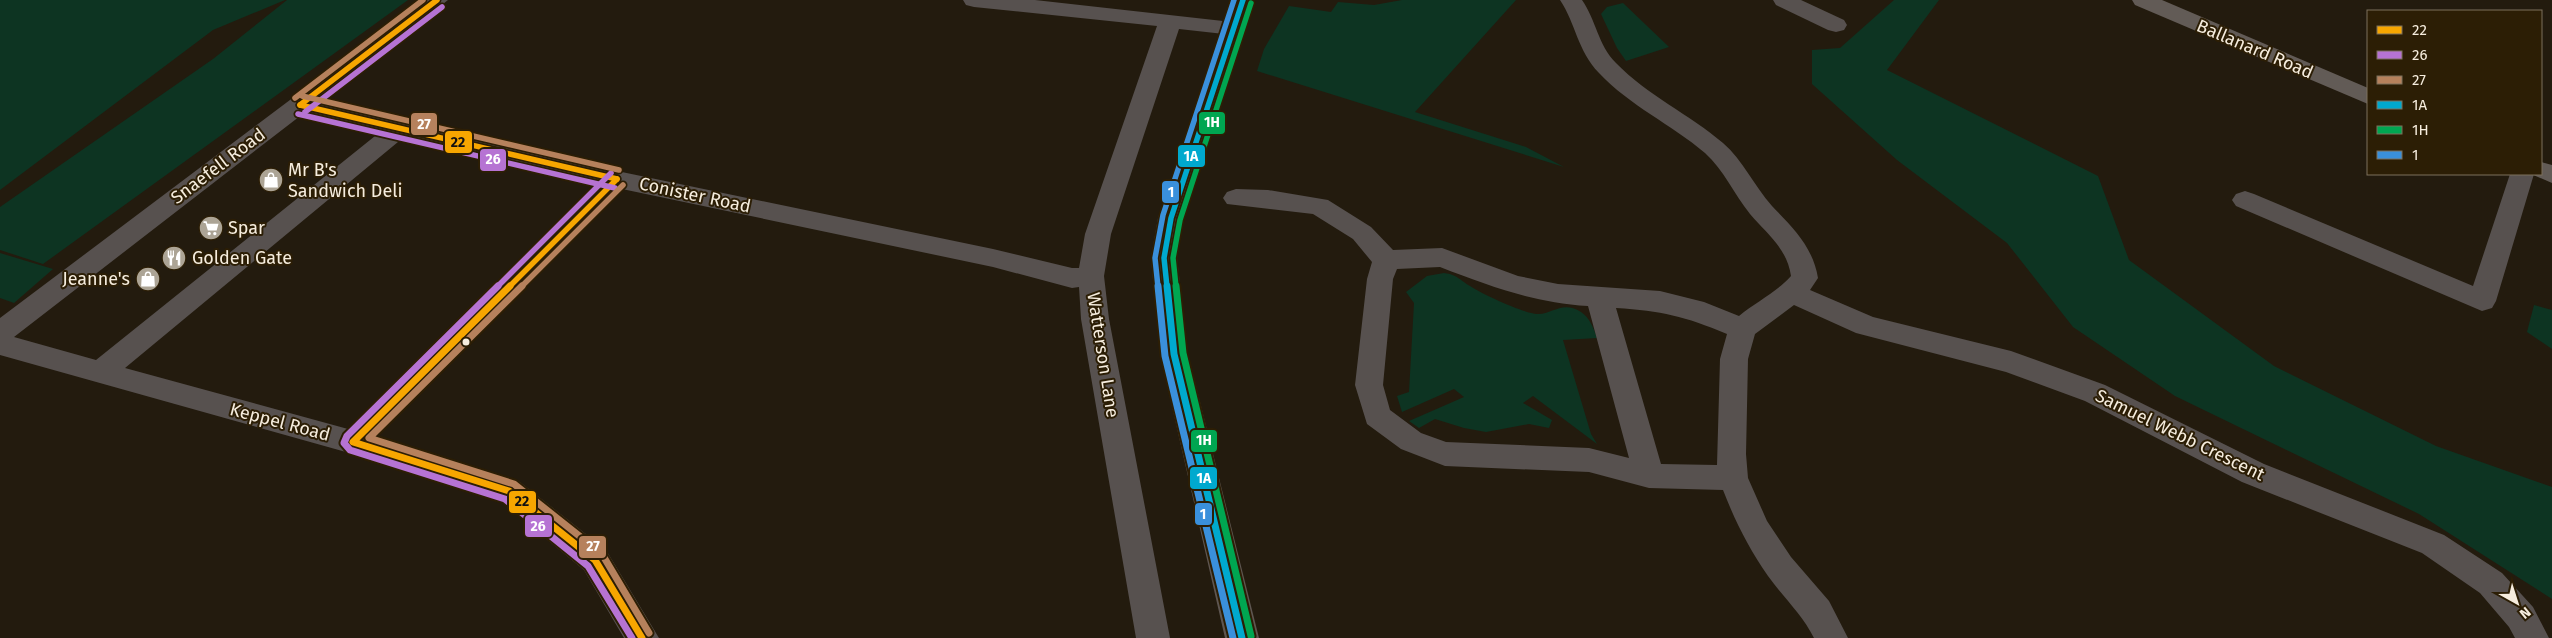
<svg xmlns="http://www.w3.org/2000/svg" width="2552" height="638" font-family="'Fira Sans',sans-serif">
  <style>
    .green { fill: #0d3422 }
    .lines { fill: none; stroke-linecap: round; stroke-linejoin: round }
    .minor { fill: #57514f; fill-rule: evenodd }
    .major { fill: #625b56; fill-rule: evenodd }
    .highway { fill: #5e5651; fill-rule: evenodd }
    .bus-1-far1-casing { stroke: #2c1e05; stroke-width: 9 }
    .bus-1-casing { stroke: #2c1e05; stroke-width: 11 }
    .bus-2-far1-casing { stroke: #2c1e05; stroke-width: 9 }
    .bus-2-casing { stroke: #2c1e05; stroke-width: 11 }
    .bus-3-far1-casing { stroke: #2c1e05; stroke-width: 9 }
    .bus-3-casing { stroke: #2c1e05; stroke-width: 11 }
    .bus-4-far1-casing { stroke: #2c1e05; stroke-width: 9 }
    .bus-4-casing { stroke: #2c1e05; stroke-width: 11 }
    .bus-5-far1-casing { stroke: #2c1e05; stroke-width: 9 }
    .bus-5-casing { stroke: #2c1e05; stroke-width: 11 }
    .bus-6-far1-casing { stroke: #2c1e05; stroke-width: 9 }
    .bus-6-casing { stroke: #2c1e05; stroke-width: 11 }
    .bus-1-far1 { stroke: #f7a600; stroke-width: 5.5 }
    .bus-1 { stroke: #f7a600; stroke-width: 7 }
    .bus-2-far1 { stroke: #b673d3; stroke-width: 5.5 }
    .bus-2 { stroke: #b673d3; stroke-width: 7 }
    .bus-3-far1 { stroke: #b6815c; stroke-width: 5.5 }
    .bus-3 { stroke: #b6815c; stroke-width: 7 }
    .bus-4-far1 { stroke: #00a9ce; stroke-width: 5.5 }
    .bus-4 { stroke: #00a9ce; stroke-width: 7 }
    .bus-5-far1 { stroke: #00a651; stroke-width: 5.5 }
    .bus-5 { stroke: #00a651; stroke-width: 7 }
    .bus-6-far1 { stroke: #3a90db; stroke-width: 5.5 }
    .bus-6 { stroke: #3a90db; stroke-width: 7 }
    .bus-dot { fill: #f6edde; stroke: #2c1e05; stroke-width: 2 }
    .labels { text-anchor: middle; dominant-baseline: central; stroke-width: 4; stroke-linejoin: round; paint-order: stroke }
    .street-label { font-size: 18px; fill: #f6edde; stroke: #2c1e05 }
    .poi-label { font-size: 18px; fill: #f6edde; stroke: #2c1e05; text-anchor: start }
    .line-badge { stroke: #2c1e05; stroke-width: 2 }
    .badge-label { font-size: 14px; text-anchor: middle; font-weight: bold; fill: #fff }
    .pale-badge-label { font-size: 14px; text-anchor: middle; font-weight: bold; fill: #111 }
  </style>
  <rect width="100%" height="100%" fill="#231b0e"/>
  <g class="green">
    <polygon points="0,0 285,0 213,30 0,190"/>
    <polygon points="287,0 408,0 43,264 0,250 0,207 213,59"/>
    <polygon points="1402,0 1516,0 1415,112 1526,147 1564,167 1257,71 1264,49 1289,6 1331,12 1338,2 1374,5"/>
    <polygon points="1894,0 1939,0 1887,70 2098,176 2129,260 2274,366 2436,446 2552,487 2552,599 2419,514 2175,396 2073,327 2007,243 1897,160 1812,84 1812,50 1840,48"/>
    <polygon points="1623,3 1669,47 1626,61 1617,48 1601,14 1607,7"/>
    <polygon points="0,253 53,269 14,303 0,298"/>
    <path d="M1444,273C1458,275 1458,279 1470,286C1482,294 1523,313 1537,314C1552,315 1562,300 1581,312C1590,318 1594,329 1597,338L1563,340L1591,434L1597,444L1533,396L1523,403L1552,420L1549,428L1529,424L1486,432L1464,428L1435,419L1419,428L1409,421L1464,397L1454,389L1402,412L1397,396L1409,392L1414,303L1406,292L1427,276Z"/>
    <polygon points="2534,305 2552,310 2552,349 2527,332"/>
  </g>
  <g class="lines">
    <g class="minor">
      <path d="M423,0H448L319,102L617,171L993,249L1072,268H1079L1085,234L1157,26L974,7L966,5L963,0H1035L1241,23L1244,28L1241,33L1233,35L1179,29L1111,234L1104,276L1109,319L1170,638H1136L1081,319L1079,287L1072,288L993,267L622,189L376,437L520,482L606,550L659,638H624L584,570L499,500L353,454L0,355V318ZM304,113L380,132L96,360L14,337ZM404,137L598,183L348,429L125,368Z"/>
      <path d="M1560,0H1582C1596,20 1598,45 1616,63C1647,95 1689,114 1723,143C1743,160 1754,186 1772,206C1793,228 1813,247 1818,278L1810,290L1873,317L2011,351L2105,385L2264,464L2444,535L2502,573L2533,607L2549,638H2515L2509,627L2480,593L2422,553L2242,482L2085,401L2006,372L1856,333L1794,305L1755,334L1748,359L1746,454L1748,478L1767,521L1791,557L1829,601L1848,638H1814C1802,614 1783,597 1768,576C1749,549 1735,521 1723,490L1649,488L1589,472L1445,466L1401,449L1367,424L1355,385L1367,279L1372,262L1353,239L1313,214L1227,204L1223,198L1227,192L1236,189L1268,190L1328,200L1371,227L1393,250L1442,248L1518,276L1558,284L1660,291L1704,302L1739,316C1756,302 1777,292 1791,276C1787,248 1767,234 1750,214C1734,194 1724,170 1705,153C1671,124 1630,106 1599,73C1577,50 1576,24 1560,0ZM1440,267C1492,287 1532,302 1588,306L1629,458L1589,448L1446,442L1421,433L1390,410L1383,385L1393,279L1397,269ZM1616,308C1662,311 1684,316 1727,334L1720,359L1717,465L1661,464Z"/>
      <polygon points="1773,0 1801,0 1844,20 1847,25 1844,30 1836,32 1828,30 1776,5"/>
      <polygon points="2510,174 2534,174 2496,301 2492,308 2482,311 2236,206 2232,200 2236,194 2245,191 2254,194 2473,286"/>
    </g>
    <g class="major">
      <polygon points="2132,0 2162,0 2368,88 2368,104 2135,5"/>
      <polygon points="2541,162 2552,165 2552,183 2531,174 2541,174"/>
    </g>
    <polygon class="highway" points="1232,0 1254,0 1184,218 1177,258 1188,354 1259,638 1225,638 1160,354 1151,258 1158,218"/>
    <g class="bus-1-far1-casing">
      <g id="bus-1-far1">
        <polyline points="300,105 617,179"/>
        <polyline points="300,105 437,0"/>
        <polyline points="509,287 617,179"/>
      </g>
    </g>
    <g class="bus-1-casing">
      <polyline id="bus-1" points="510,286 353,442 509,491 595,560 642,638"/>
    </g>
    <g class="bus-2-far1-casing">
      <g id="bus-2-far1">
        <polyline points="305,112 442,7"/>
        <polyline points="298,114 615,188"/>
        <polyline points="497,287 611,173"/>
      </g>
    </g>
    <g class="bus-2-casing">
      <polyline id="bus-2" points="498,286 347,436 344,443 350,450 505,499 588,566 632,638"/>
    </g>
    <g class="bus-3-far1-casing">
      <g id="bus-3-far1">
        <polyline points="302,96 619,170"/>
        <polyline points="295,98 423,0"/>
        <polyline points="521,287 623,185"/>
      </g>
    </g>
    <g class="bus-3-casing">
      <polyline id="bus-3" points="522,286 369,438 514,484 602,554 649,633"/>
    </g>
    <g class="bus-4-far1-casing">
      <polyline id="bus-4-far1" points="1167,287 1164,258 1171,218 1243,0"/>
    </g>
    <g class="bus-4-casing">
      <polyline id="bus-4" points="1167,286 1174,354 1242,638"/>
    </g>
    <g class="bus-5-far1-casing">
      <polyline id="bus-5-far1" points="1176,287 1173,258 1180,220 1251,3"/>
    </g>
    <g class="bus-5-casing">
      <polyline id="bus-5" points="1176,286 1183,353 1251,636"/>
    </g>
    <g class="bus-6-far1-casing">
      <polyline id="bus-6-far1" points="1158,287 1155,258 1163,215 1234,0"/>
    </g>
    <g class="bus-6-casing">
      <polyline id="bus-6" points="1158,286 1165,356 1233,638"/>
    </g>
    <use href="#bus-1-far1" class="bus-1-far1"/>
    <use href="#bus-1" class="bus-1"/>
    <use href="#bus-2-far1" class="bus-2-far1"/>
    <use href="#bus-2" class="bus-2"/>
    <use href="#bus-3-far1" class="bus-3-far1"/>
    <use href="#bus-3" class="bus-3"/>
    <use href="#bus-4-far1" class="bus-4-far1"/>
    <use href="#bus-4" class="bus-4"/>
    <use href="#bus-5-far1" class="bus-5-far1"/>
    <use href="#bus-5" class="bus-5"/>
    <use href="#bus-6-far1" class="bus-6-far1"/>
    <use href="#bus-6" class="bus-6"/>
  </g>
  <defs>
    <g id="shop-disc" transform="scale(1.25)"><circle r="9.5" fill="#aca495" stroke="#2c1e05"/><path d="M-5-2.5h2.3a2.7 3.5 0 0 1 5.4 0H5L5.5 6h-11ZM-1.5-2.5h3a1.5 2.3 0 0 0-3 0Z" fill="#fff"/></g>
    <g id="supermarket-disc" transform="scale(1.25)"><circle r="9.5" fill="#aca495" stroke="#2c1e05"/><path d="M-6-5.5h2.5l.6 2H6L4.5 2H-2.5L-4.4-4H-6ZM-1.5 3.2a1.3 1.3 0 1 0 .1 0ZM3 3.2a1.3 1.3 0 1 0 .1 0Z" fill="#fff"/></g>
    <g id="restaurant-disc" transform="scale(1.25)"><circle r="9.5" fill="#aca495" stroke="#2c1e05"/><path d="M-5-6h1v4h1v-4h1v4h1v-4h1v5L-1.5 .5V6h-2V.5L-5-1ZM5-6V6H3V1.5H1.5Q1.5-4 5-6Z" fill="#fff"/></g>
  </defs>
  <g fill-rule="evenodd">
    <use href="#shop-disc" x="271" y="180"/>
    <use href="#supermarket-disc" x="211" y="228"/>
    <use href="#restaurant-disc" x="174" y="258"/>
    <use href="#shop-disc" x="148" y="279"/>
  </g>
  <circle class="bus-dot" cx="466" cy="342" r="4.5"/>
  <g class="labels">
    <g class="street-label">
      <text transform="translate(2255 49) rotate(23)">Ballanard Road</text>
      <text transform="translate(218 166) rotate(-37)">Snaefell Road</text>
      <text transform="translate(695 195) rotate(12)">Conister Road</text>
      <text transform="translate(1103 355) rotate(81)">Watterson Lane</text>
      <text transform="translate(280 422) rotate(15)">Keppel Road</text>
      <text transform="translate(2180 435) rotate(26)">Samuel Webb Crescent</text>
    </g>
    <g class="poi-label">
      <text x="288" y="170">Mr B's<tspan x="288" dy="21">Sandwich Deli</tspan></text>
      <text x="228" y="228">Spar</text>
      <text x="192" y="258">Golden Gate</text>
      <text x="130" y="279" text-anchor="end">Jeanne's</text>
    </g>
  </g>
  <g class="line-badge">
    <rect x="1198" y="111" width="28" height="24" rx="5" fill="#00a651"/>
    <rect x="410" y="112" width="28" height="24" rx="5" fill="#b6815c"/>
    <rect x="444" y="130" width="29" height="24" rx="5" fill="#f7a600"/>
    <rect x="1177" y="144" width="29" height="24" rx="5" fill="#00a9ce"/>
    <rect x="479" y="148" width="28" height="24" rx="5" fill="#b673d3"/>
    <rect x="1161" y="180" width="19" height="24" rx="5" fill="#3a90db"/>
    <rect x="1190" y="429" width="28" height="24" rx="5" fill="#00a651"/>
    <rect x="1189" y="466" width="29" height="24" rx="5" fill="#00a9ce"/>
    <rect x="508" y="490" width="29" height="24" rx="5" fill="#f7a600"/>
    <rect x="1194" y="502" width="19" height="24" rx="5" fill="#3a90db"/>
    <rect x="524" y="514" width="29" height="24" rx="5" fill="#b673d3"/>
    <rect x="578" y="535" width="29" height="24" rx="5" fill="#b6815c"/>
  </g>
  <g class="badge-label">
    <text x="1212" y="127">1H</text>
    <text x="424" y="129">27</text>
    <text x="1191" y="161">1A</text>
    <text x="493" y="164">26</text>
    <text x="1171" y="197">1</text>
    <text x="1204" y="445">1H</text>
    <text x="1204" y="483">1A</text>
    <text x="1203" y="519">1</text>
    <text x="538" y="531">26</text>
    <text x="593" y="551">27</text>
  </g>
  <g class="pale-badge-label">
    <text x="458" y="147">22</text>
    <text x="522" y="506">22</text>
  </g>
  <rect x="2367" y="10" width="175" height="165" fill="#2c1e05" stroke="#7d715c"/>
  <rect x="2377" y="26" width="25" height="8" fill="#f7a600" stroke="#7d715c"/>
  <text x="2412" y="35" font-size="15" fill="#f6edde">22</text>
  <rect x="2377" y="51" width="25" height="8" fill="#b673d3" stroke="#7d715c"/>
  <text x="2412" y="60" font-size="15" fill="#f6edde">26</text>
  <rect x="2377" y="76" width="25" height="8" fill="#b6815c" stroke="#7d715c"/>
  <text x="2412" y="85" font-size="15" fill="#f6edde">27</text>
  <rect x="2377" y="101" width="25" height="8" fill="#00a9ce" stroke="#7d715c"/>
  <text x="2412" y="110" font-size="15" fill="#f6edde">1A</text>
  <rect x="2377" y="126" width="25" height="8" fill="#00a651" stroke="#7d715c"/>
  <text x="2412" y="135" font-size="15" fill="#f6edde">1H</text>
  <rect x="2377" y="151" width="25" height="8" fill="#3a90db" stroke="#7d715c"/>
  <text x="2412" y="160" font-size="15" fill="#f6edde">1</text>
  <g transform="translate(2517 603) rotate(141)" stroke="#2c1e05" stroke-width="4" paint-order="stroke">
  <path d="M0-4L9 19L0 12L-9 19Z" fill="#f6edde"/>
  <text y="-8" font-size="14" font-weight="bold" text-anchor="middle" fill="#f6edde">N</text>
  </g>
</svg>
